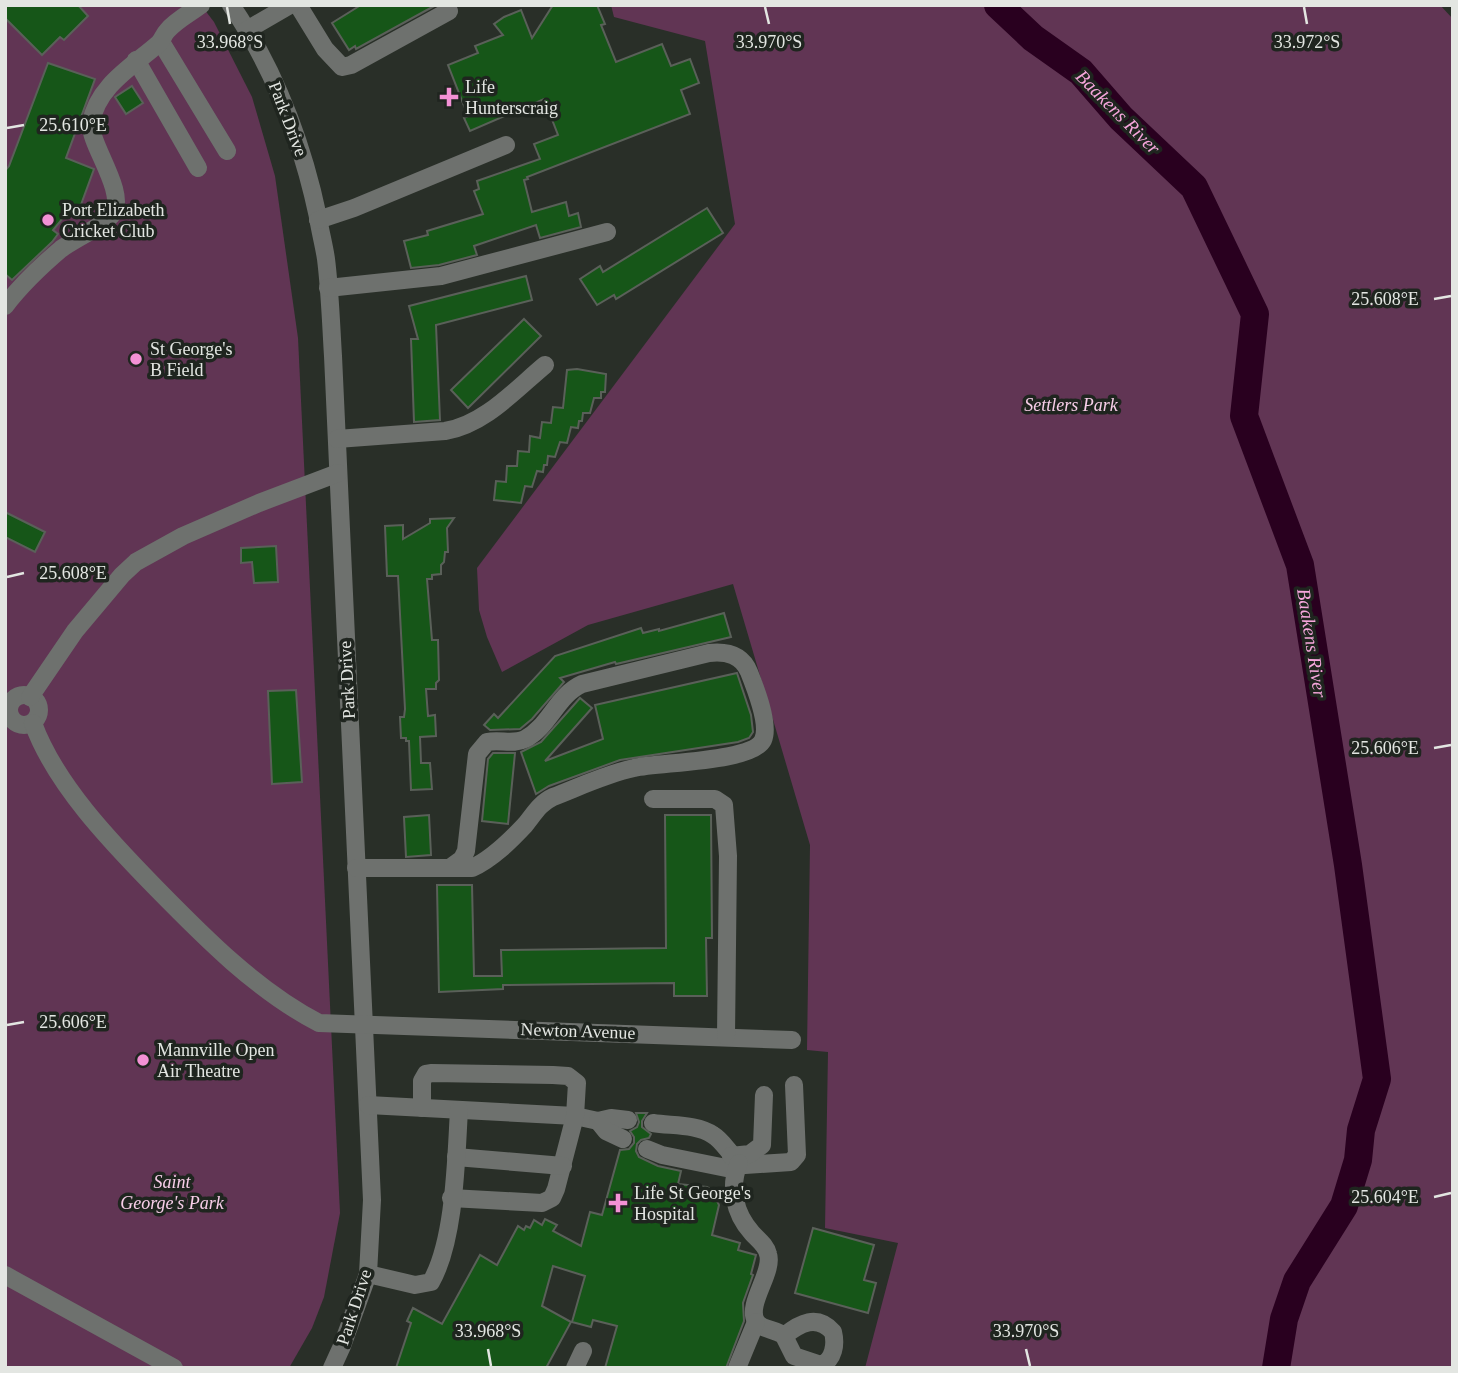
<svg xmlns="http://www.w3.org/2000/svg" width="1458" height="1373" font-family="'Times New Roman',serif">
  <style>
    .park { fill: #613554 }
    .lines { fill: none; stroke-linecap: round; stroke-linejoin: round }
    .river { stroke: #29001f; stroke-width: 28 }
    .building { fill: #165618; stroke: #5a6059; stroke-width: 2 }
    .minor { stroke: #6e716e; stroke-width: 18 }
    .ticks { fill: none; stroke: #e3e6e2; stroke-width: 2.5 }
    .poi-dot { fill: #f391d5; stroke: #1f251f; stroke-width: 2.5 }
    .labels { text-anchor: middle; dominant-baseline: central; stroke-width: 7; stroke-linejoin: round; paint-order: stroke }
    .poi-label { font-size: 18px; fill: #e3e6e2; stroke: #1f251f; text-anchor: start }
    .street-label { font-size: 18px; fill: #e3e6e2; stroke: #1f251f }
    .park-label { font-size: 18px; font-style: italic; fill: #f8cee9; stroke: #1f251f }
    .water-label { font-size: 19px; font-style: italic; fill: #f6a6dc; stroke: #1f251f }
    .ticks-label { font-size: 18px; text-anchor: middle; fill: #e3e6e2; stroke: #1f251f; stroke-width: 7; stroke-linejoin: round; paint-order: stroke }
  </style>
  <rect width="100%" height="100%" fill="#292f28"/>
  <g class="park">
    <polygon points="5,5 201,5 214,22 252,97 275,176 298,338 340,1213 324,1297 312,1328 289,1368 5,1368"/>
    <polygon points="611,5 1440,5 1453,19 1453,1368 865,1368 898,1243 825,1228 828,1052 807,1050 810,845 733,584 588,625 502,672 487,637 479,610 477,568 735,224 705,41 614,17"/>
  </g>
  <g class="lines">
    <polyline class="river" points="998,5 1033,38 1081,72 1121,118 1194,187 1255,314 1244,416 1300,565 1348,865 1377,1079 1361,1130 1358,1160 1344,1206 1297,1281 1284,1319 1276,1368"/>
  </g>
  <g class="building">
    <polygon points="5,5 78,5 88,16 64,40 60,37 42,55 5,18"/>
    <polygon points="361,5 436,5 356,49 355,46 349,50 332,23"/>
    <polygon points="553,5 597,5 605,24 601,25 616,62 662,44 671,66 690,59 699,83 681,90 690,114 527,177 528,179 524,180 532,212 566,202 569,216 578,213 581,227 540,238 536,225 474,246 477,255 439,265 411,268 404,241 428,235 427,231 483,214 474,191 479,189 477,181 540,159 534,144 558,135 544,99 470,131 464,118 468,116 448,65 478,53 475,46 503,35 494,24 504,17 521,10 532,38"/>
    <polygon points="48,63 95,79 66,158 94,169 79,210 72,207 53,230 58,234 52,242 12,280 5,274 5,171 9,166"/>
    <polygon points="132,86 143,103 126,114 115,97"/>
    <polygon points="707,208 723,233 616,299 614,295 597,305 580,279 600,266 603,272"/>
    <polygon points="526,276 532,300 436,325 440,420 414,422 411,339 418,339 409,306"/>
    <polygon points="524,319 541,336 468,408 451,390"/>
    <polygon points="577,369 606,374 605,392 601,392 601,398 594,398 590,413 583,413 582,421 579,421 578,428 571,427 567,443 560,442 555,457 548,456 547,465 544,465 543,472 537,471 532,487 525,486 521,503 494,500 496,481 506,482 507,466 517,466 518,451 529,452 530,436 540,438 542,422 551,423 553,407 563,408 567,370"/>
    <polygon points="5,512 45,532 35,552 5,537"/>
    <polygon points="454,518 447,528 448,552 445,552 444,562 441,565 441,574 432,575 432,579 427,579 432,640 438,640 439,680 436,683 436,689 426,689 428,716 435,715 436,736 420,737 421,763 430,763 432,789 411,790 409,741 406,741 406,738 401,738 400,717 404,717 405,709 398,576 387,576 385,526 403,525 403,539 430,523 430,519"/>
    <polygon points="276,546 278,582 254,583 252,562 241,563 241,548"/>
    <polygon points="724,613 731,637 616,664 615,662 560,678 564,682 532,719 520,729 490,730 484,725 494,714 498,718 555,656 641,628 643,633 659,629 659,631"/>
    <polygon points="737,673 751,715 753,732 749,738 738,742 620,760 549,786 536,794 521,752 541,742 580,698 592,708 545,761 603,739 595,705"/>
    <polygon points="296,690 302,782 272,784 268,691"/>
    <polygon points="493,753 515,753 508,824 482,821 488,759"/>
    <polygon points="429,815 431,855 406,857 404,817"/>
    <polygon points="665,815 711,815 712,938 706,938 707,996 674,996 674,983 503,985 503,989 439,992 437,885 472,885 474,976 502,976 501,950 666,948"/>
    <polygon points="636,1113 647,1113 642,1121 642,1127 651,1134 649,1138 641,1140 637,1144 636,1151 639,1157 658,1166 681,1171 678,1184 707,1187 712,1190 719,1205 712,1235 740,1243 738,1250 756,1255 751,1274 753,1275 743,1303 744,1321 726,1368 605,1368 617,1326 593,1320 591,1327 572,1322 585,1276 553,1266 542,1306 571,1322 546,1368 396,1368 411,1323 407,1321 413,1308 442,1324 480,1255 497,1265 518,1226 524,1230 526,1226 530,1228 534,1220 542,1225 545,1219 557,1225 553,1231 581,1246 590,1212 602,1215 620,1150 629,1149 634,1143 634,1137 630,1131 637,1127 639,1122"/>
    <polygon points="813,1228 874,1245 864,1280 876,1283 868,1313 795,1293"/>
  </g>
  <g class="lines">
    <g class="minor">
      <path d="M231,5C275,70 302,141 318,217C320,231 324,245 326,259C330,291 331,324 333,356L372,1200L368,1274L342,1346L332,1368"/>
      <polyline points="298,5 325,49 342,67 351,65 449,11"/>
      <polyline points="247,30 290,5"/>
      <polyline points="161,42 227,151"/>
      <polyline points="136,60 198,168"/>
      <polyline points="318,220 354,208 506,145"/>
      <polyline points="328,288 441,276 607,232"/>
      <path d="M5,306C21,285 41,266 61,249C74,239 106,225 113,213C127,192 88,142 91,123C97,86 133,66 158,44C163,40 163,35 167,31C175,21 190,13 201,5"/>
      <path d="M337,439L445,431C484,425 516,389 545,365"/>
      <circle cx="24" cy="710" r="15"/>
      <polyline points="30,697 75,631 122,575 136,562 183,536 259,503 338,473"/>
      <path d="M33,723C55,784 111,842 156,888C204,937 257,991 319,1023L792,1040"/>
      <polyline points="653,799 715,799 724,805 728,856 726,1036"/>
      <path d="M356,868H472C492,859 510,841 525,825C534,814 540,803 553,797C579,787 606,774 634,768C659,762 753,762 763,740C770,725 755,687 749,672C742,655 727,651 709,653L582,684C557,695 549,727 525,739C513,745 500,739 487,742L477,754L466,851L462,859L451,867"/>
      <polyline points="368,1105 575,1116 598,1121 611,1118 628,1120"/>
      <polyline points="422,1108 422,1081 426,1074 432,1073 553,1075 568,1076 577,1083 575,1116 556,1189 552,1198 542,1203 451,1198"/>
      <polyline points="598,1121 606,1131 623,1139"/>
      <path d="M653,1123C672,1126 697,1124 713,1135C726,1143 730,1158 745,1165L791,1162L797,1155L794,1085"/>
      <polyline points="647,1149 662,1155 736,1170"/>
      <polyline points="731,1156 750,1154 762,1145 764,1095"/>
      <polyline points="456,1157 563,1166"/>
      <path d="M739,1163C729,1187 734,1213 752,1233C757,1239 766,1245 768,1254C774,1272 746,1304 756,1321C761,1330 776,1329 784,1336L794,1356L821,1365C834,1360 836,1344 833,1332C817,1314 800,1323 784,1336"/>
      <path d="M368,1274L415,1285L431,1282C455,1240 456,1159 459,1110"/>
      <polyline points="5,1275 174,1368"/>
      <polyline points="575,1368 583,1351"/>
      <polyline points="737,1368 756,1322"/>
    </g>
  </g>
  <path class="ticks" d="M227,7L230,24M765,7L769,24M1304,7L1307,24M7,128L24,125M1434,299L1451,296M7,577L24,573M1434,748L1451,745M7,1025L24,1022M1434,1197L1451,1193M488,1349L491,1366M1026,1349L1030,1366"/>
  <g class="poi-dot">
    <path d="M445.5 86.5h7v7h7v7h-7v7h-7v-7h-7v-7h7z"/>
    <circle cx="48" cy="220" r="7"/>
    <circle cx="136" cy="359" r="7"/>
    <circle cx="143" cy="1060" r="7"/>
    <path d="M614.5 1192.5h7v7h7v7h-7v7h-7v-7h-7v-7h7z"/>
  </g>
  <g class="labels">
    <g class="poi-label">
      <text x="465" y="87">Life<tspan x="465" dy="21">Hunterscraig</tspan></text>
      <text x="62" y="210">Port Elizabeth<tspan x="62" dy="21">Cricket Club</tspan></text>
      <text x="150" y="349">St George's<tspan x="150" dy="21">B Field</tspan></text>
      <text x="157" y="1050">Mannville Open<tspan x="157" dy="21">Air Theatre</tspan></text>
      <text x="634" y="1193">Life St George's<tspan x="634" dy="21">Hospital</tspan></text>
    </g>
    <g class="street-label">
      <text transform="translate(288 119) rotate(69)">Park Drive</text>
      <text transform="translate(347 680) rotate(-93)">Park Drive</text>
      <text transform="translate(578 1031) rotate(2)">Newton Avenue</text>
      <text transform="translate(354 1307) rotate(-72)">Park Drive</text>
    </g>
    <g class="park-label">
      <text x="1071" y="405">Settlers Park</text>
      <text x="172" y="1182">Saint<tspan x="172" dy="21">George's Park</tspan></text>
    </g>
    <g class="water-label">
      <text transform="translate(1118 112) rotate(45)">Baakens River</text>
      <text transform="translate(1312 643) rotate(81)">Baakens River</text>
    </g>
  </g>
  <g class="ticks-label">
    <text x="230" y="48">33.968°S</text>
    <text x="769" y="48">33.970°S</text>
    <text x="1307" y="48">33.972°S</text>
    <text x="73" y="131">25.610°E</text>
    <text x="1385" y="305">25.608°E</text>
    <text x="73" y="579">25.608°E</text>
    <text x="1385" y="754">25.606°E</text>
    <text x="73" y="1028">25.606°E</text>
    <text x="1385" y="1203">25.604°E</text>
    <text x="488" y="1337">33.968°S</text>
    <text x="1026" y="1337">33.970°S</text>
  </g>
  <rect width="1458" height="1373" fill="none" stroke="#e3e6e2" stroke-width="14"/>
</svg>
